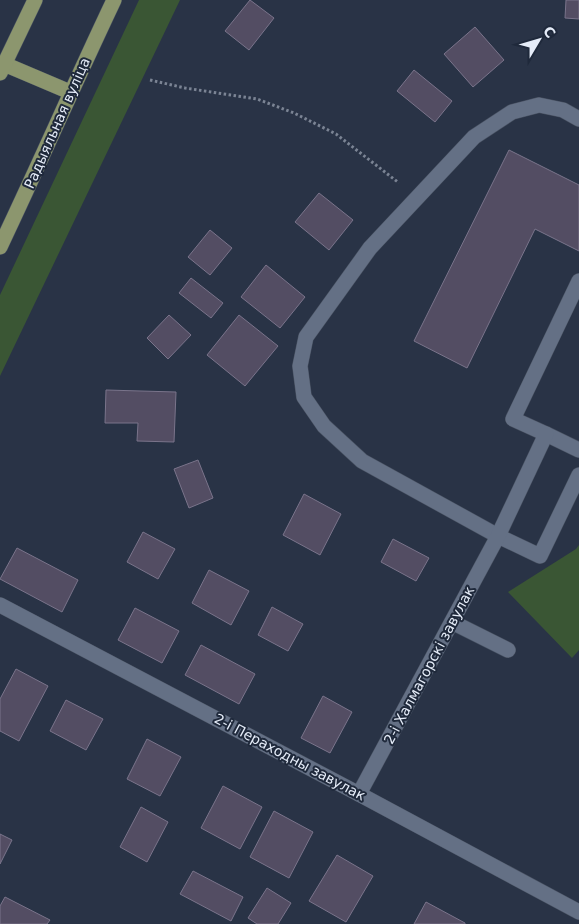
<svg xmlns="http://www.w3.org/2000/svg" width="579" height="924" font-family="'DejaVu Sans',sans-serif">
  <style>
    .green { fill: #3a5634 }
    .building { fill: #534d63; stroke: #7a748b }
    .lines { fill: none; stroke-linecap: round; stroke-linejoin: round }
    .minor-casing { stroke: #485161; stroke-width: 16 }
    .major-casing { stroke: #485161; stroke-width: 16 }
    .path { stroke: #7b8494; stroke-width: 3; stroke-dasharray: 2.5 2.5; stroke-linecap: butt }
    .minor { stroke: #647085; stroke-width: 15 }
    .major { stroke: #8c966e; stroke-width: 15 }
    .labels { text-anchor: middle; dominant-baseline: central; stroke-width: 4; stroke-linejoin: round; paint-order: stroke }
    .street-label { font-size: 14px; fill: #e5ecf8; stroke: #1f293b }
  </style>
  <rect width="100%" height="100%" fill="#293346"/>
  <g class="green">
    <polygon points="139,0 180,0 0,376 0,295"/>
    <polygon points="579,545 579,650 572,658 508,592 576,549"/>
  </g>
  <g class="building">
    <polygon points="250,0 274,18 249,50 225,31"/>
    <polygon points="566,0 579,0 579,19 565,18"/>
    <polygon points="475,27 504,60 473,87 444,54"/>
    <polygon points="414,70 452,101 435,122 397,91"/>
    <polygon points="509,150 579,185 579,251 535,229 467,368 414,341"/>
    <polygon points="319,193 353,220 329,250 295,222"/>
    <polygon points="210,230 232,248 210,275 188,257"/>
    <polygon points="266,265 305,297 280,328 241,297"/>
    <polygon points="191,278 223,303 211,318 179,293"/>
    <polygon points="169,315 191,335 168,359 147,338"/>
    <polygon points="239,315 278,346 245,386 207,355"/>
    <polygon points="106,390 176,392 174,442 137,441 138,423 105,423"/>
    <polygon points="198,460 213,498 189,508 174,469"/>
    <polygon points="304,494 341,514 320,555 283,535"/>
    <polygon points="143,532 175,549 158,579 127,562"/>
    <polygon points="393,539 429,558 416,581 381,562"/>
    <polygon points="17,548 78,580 62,612 0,579"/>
    <polygon points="209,570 249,591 231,625 192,603"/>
    <polygon points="272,607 303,624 288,651 258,635"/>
    <polygon points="135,608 179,631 162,663 118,640"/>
    <polygon points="201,645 255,674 239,704 185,675"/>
    <polygon points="16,669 48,686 19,741 0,731 0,699"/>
    <polygon points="323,696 352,712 330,753 301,738"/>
    <polygon points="66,700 103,719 86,750 50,731"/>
    <polygon points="147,739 181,757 160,796 127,779"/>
    <polygon points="223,786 262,807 240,849 201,828"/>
    <polygon points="141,807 168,822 147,862 120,847"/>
    <polygon points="274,811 313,832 289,878 250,857"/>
    <polygon points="0,834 12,840 0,864"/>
    <polygon points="337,855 373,876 346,922 309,901"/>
    <polygon points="193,871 243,897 231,921 180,894"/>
    <polygon points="267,888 291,903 278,924 257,924 248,918"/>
    <polygon points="5,897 50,920 47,924 0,924 0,906"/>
    <polygon points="426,902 465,923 465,924 414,924"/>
  </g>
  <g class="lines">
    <g class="minor-casing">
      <g id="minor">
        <polyline points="579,119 563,110 539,105 512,112 474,137 370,248 306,337 300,366 304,397 324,426 362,461 498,536 540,556 579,475"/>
        <polyline points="546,434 579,450"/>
        <polyline points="0,605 359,794 579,912"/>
        <polyline points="452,622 508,650"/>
        <polyline points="359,794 498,536 546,434 513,419 579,281"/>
      </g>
    </g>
    <g class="major-casing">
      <g id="major">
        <polyline points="4,64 70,92"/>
        <polyline points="0,73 35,0"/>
        <path d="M0,247C39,165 75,82 114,0"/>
      </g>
    </g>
    <polyline class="path" points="150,80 185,88 257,99 294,113 336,134 399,183"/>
    <use href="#minor" class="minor"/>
    <use href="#major" class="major"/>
  </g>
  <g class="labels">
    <g class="street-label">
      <text transform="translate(57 123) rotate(-66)">Радыяльная вуліца</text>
      <text transform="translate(429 665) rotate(-62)">2-і Халмагорскі завулак</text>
      <text transform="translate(290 757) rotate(28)">2-і Пераходны завулак</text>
    </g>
  </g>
  <g transform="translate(539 40) rotate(52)" stroke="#1f293b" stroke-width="4" paint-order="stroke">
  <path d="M0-4L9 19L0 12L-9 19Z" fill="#e5ecf8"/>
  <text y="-8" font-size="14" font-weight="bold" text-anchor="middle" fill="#e5ecf8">С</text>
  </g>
</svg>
